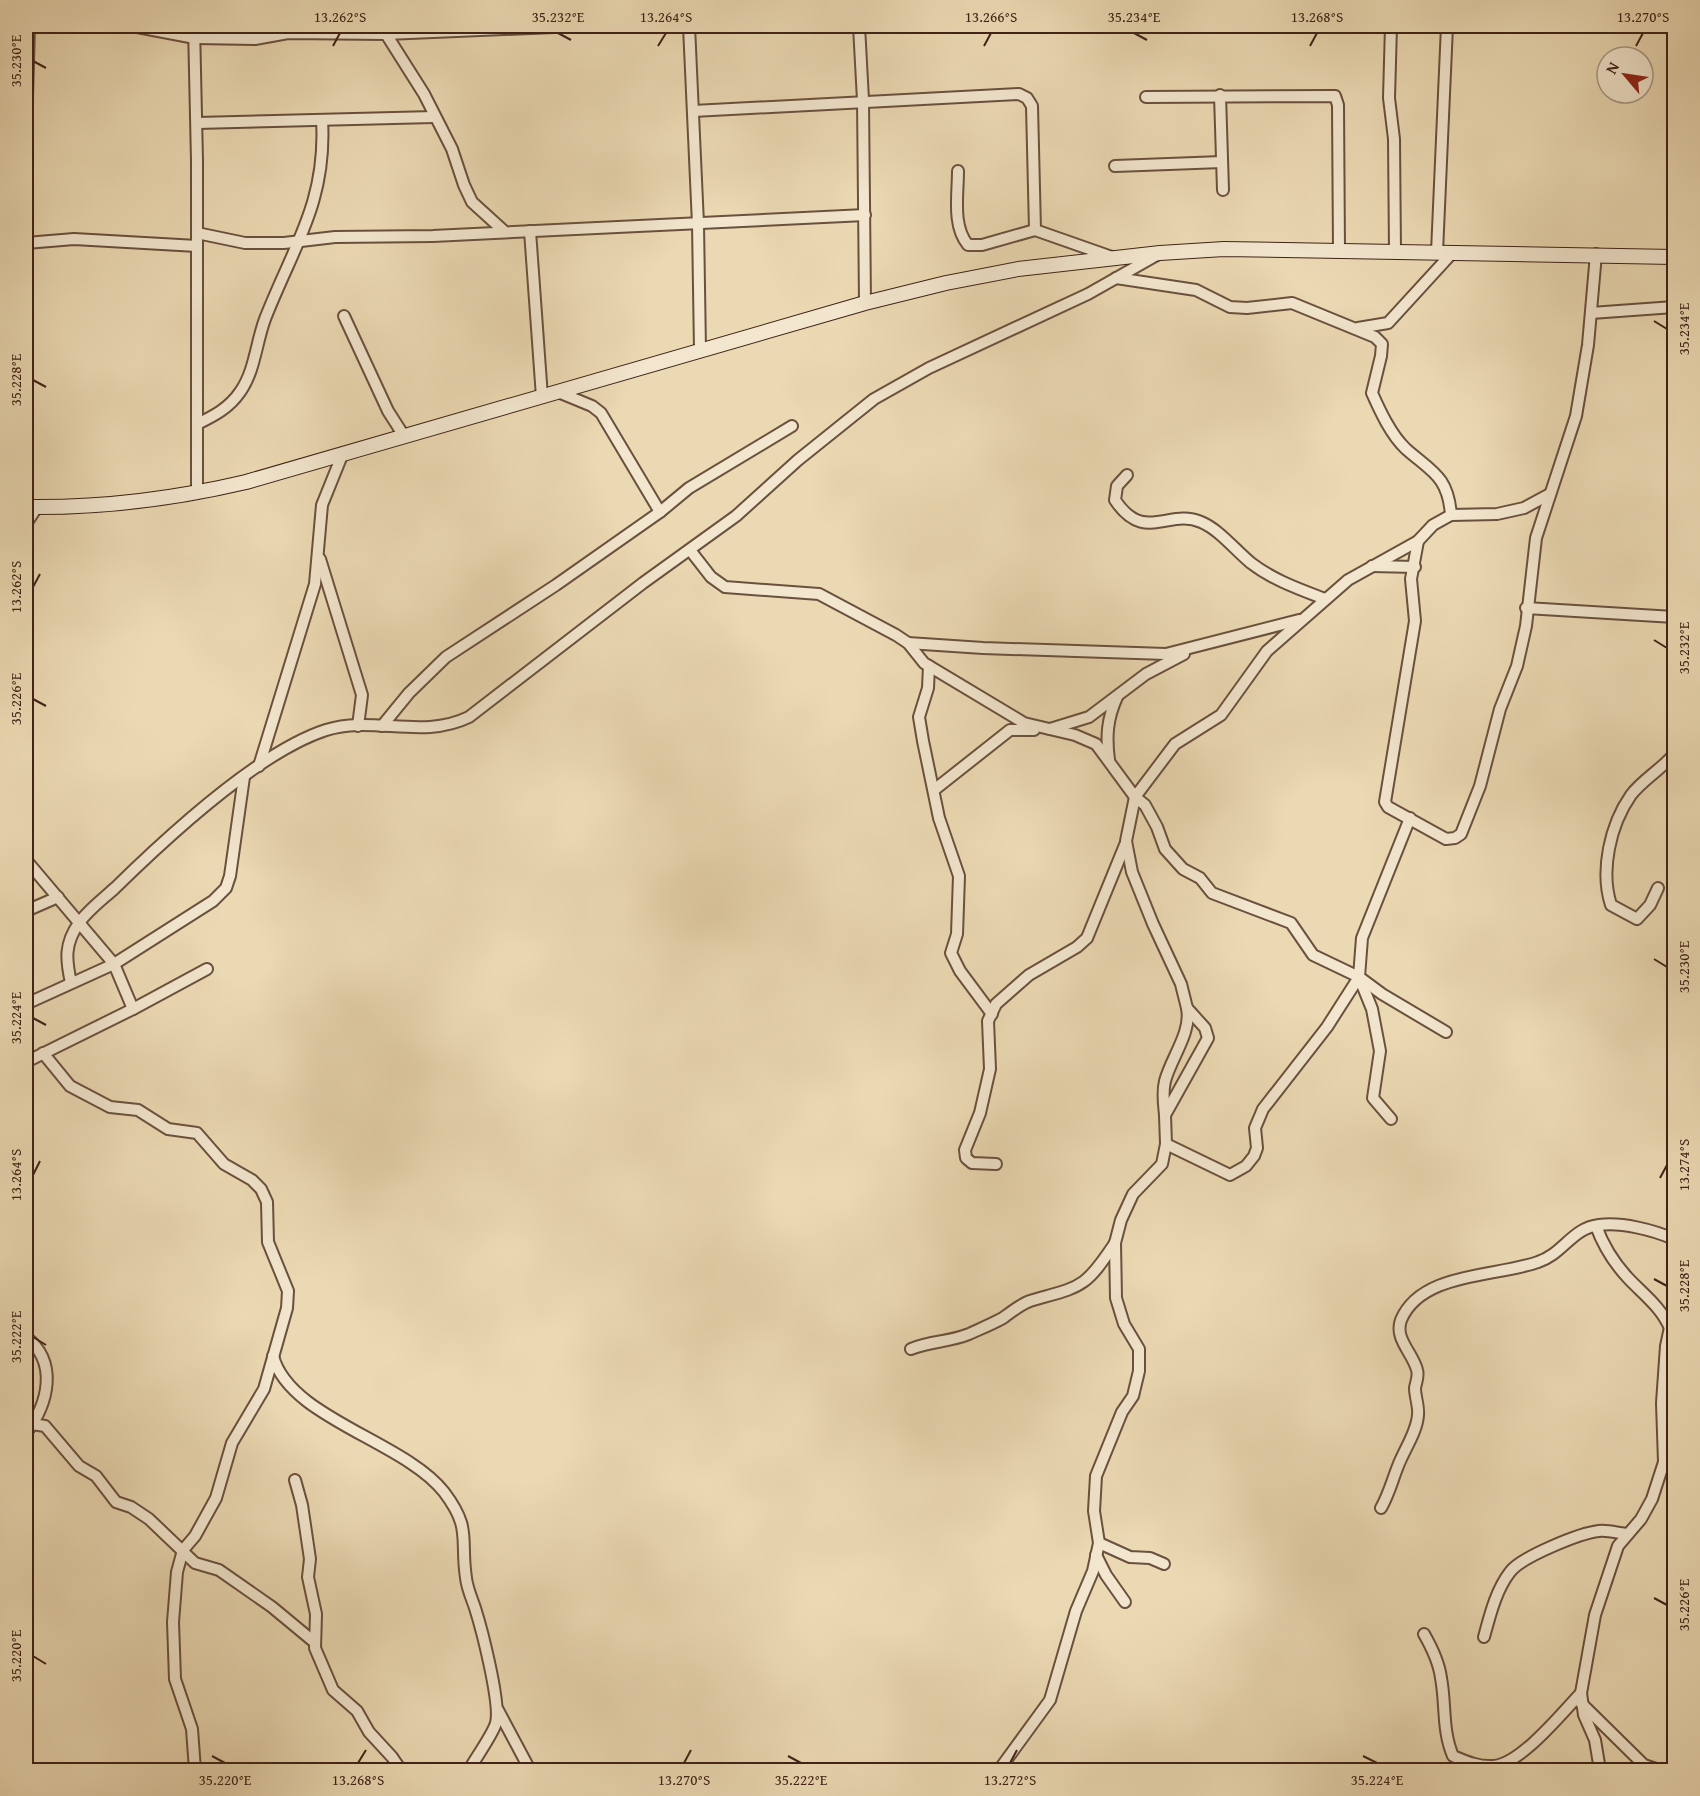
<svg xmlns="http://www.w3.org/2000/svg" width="1700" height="1796" font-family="'Gentium Book Plus',serif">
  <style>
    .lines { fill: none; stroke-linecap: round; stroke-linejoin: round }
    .street-casing { stroke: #6a503e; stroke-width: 14 }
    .secondary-casing { stroke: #3f2217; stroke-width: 16 }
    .street { stroke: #f2e6ce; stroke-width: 10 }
    .secondary { stroke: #f2e6ce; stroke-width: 14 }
    .ticks { fill: none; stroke: #3f2217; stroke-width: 2 }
    .neatline { fill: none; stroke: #3f2217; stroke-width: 2 }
    .ticks-label { font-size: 15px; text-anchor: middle; fill: #3f2217 }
  </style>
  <rect width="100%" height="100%" fill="#ebd9b3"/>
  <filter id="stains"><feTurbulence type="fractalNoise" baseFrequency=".00333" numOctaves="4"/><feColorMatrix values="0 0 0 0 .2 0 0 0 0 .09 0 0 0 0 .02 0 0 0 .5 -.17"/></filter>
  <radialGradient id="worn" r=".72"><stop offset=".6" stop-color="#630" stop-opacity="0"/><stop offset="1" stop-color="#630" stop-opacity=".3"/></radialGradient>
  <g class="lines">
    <g class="street-casing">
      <g id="street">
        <polyline points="132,26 195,38 255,39 288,33 386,34 578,26"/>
        <polyline points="194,26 197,161 197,493"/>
        <polyline points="381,26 424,94 452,149 464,185 472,202 505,232"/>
        <polyline points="689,26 698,224 700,350"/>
        <polyline points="859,26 863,100 865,303"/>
        <polyline points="1391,26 1389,98 1394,139 1395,252"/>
        <polyline points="1220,95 1223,190"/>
        <polyline points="1146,97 1335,96 1338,105 1339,251"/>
        <polyline points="693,111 1019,94 1027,98 1032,106 1035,230"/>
        <polyline points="197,123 434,117"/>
        <polyline points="26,133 29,26"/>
        <polyline points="1115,166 1222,162"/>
        <path d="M958,171C958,195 952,226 968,245H982L1035,230L1112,257"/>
        <polyline points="530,231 542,397"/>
        <polyline points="197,233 245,243 284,243 335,237 433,236 865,215"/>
        <polyline points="26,243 74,239 197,246"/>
        <polyline points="1437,252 1447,26"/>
        <path d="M1116,278L1196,290L1230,307L1247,308L1292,303L1375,337L1382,344L1381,356L1372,393C1380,411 1391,435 1406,449C1432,472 1448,476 1451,515"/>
        <polyline points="1591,313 1674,307"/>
        <polyline points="344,316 388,411 404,436"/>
        <polyline points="1358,328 1388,323 1453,252"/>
        <polyline points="558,392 592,406 601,413 660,512"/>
        <path d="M197,424C214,416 229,408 240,392C255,371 256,343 265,319C293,247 327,202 322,120"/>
        <path d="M1127,475L1117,486L1115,500C1144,544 1169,508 1201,522C1220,530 1235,550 1251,563C1273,580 1299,589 1325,599"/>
        <polyline points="26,524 37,507"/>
        <polyline points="1418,541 1411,579 1415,621 1385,802 1388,807 1446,839 1455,838 1461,834 1480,786 1500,709 1517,666 1526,626 1536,538 1576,416 1588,345 1596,254"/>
        <polyline points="690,550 711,577 725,587 819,594 896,635 908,643 924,663 1024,723 1075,735 1096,744 1135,797 1175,744 1221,715 1267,651 1348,580 1418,541 1433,525 1451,515 1497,514 1524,508 1550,494"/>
        <polyline points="320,559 362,695 358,726"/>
        <polyline points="1372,566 1415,567"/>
        <polyline points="1526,608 1674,617"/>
        <polyline points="908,643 983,648 1166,654 1299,620"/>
        <polyline points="929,666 928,688 919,717 923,741 939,818 959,876 957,934 951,953 960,971 992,1014"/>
        <polyline points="382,726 409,693 446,657 556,585 660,512 689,488 792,426"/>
        <polyline points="1050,729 1089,717 1146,674 1184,654"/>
        <path d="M1109,760C1106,737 1107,719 1117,697"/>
        <polyline points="259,766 315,584 322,505 343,453"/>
        <polyline points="934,790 1010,730 1034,730"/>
        <polyline points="1410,818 1362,938 1359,977 1327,1027 1263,1109 1255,1128 1257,1148 1254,1156 1246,1166 1230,1175 1166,1144 1165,1115 1208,1038 1205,1028 1187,1008 1181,984 1153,924 1132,872 1126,841 1135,797 1145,805 1157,827 1165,849 1183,869 1200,878 1212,893 1291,923 1313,955 1359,977 1382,994 1446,1032"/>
        <polyline points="26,860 114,964 133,1009"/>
        <path d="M1658,888L1650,905L1637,919L1611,905C1600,871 1610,825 1631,795C1642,780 1662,769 1674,754"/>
        <polyline points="26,911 58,897"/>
        <polyline points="1359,977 1372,1009 1380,1051 1373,1098 1391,1119"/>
        <path d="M71,983C66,960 64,944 79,923C88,910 103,899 115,888C166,838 258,752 326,730C373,715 422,740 469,717L643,583L736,516L798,460L874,399L929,368L1088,294L1157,255"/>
        <polyline points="26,1004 114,964 213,901 226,888 230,876 244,777"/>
        <polyline points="43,1053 70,1086 110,1107 138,1110 168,1129 197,1133 224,1164 252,1180 261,1189 267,1202 268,1242 288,1291 287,1308 264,1389 232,1443 216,1498 195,1536 183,1550 177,1572 173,1622 175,1679 192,1729 195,1770"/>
        <polyline points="26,1062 133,1009 207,969"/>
        <path d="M1165,1115C1164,1103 1162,1093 1165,1081C1171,1058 1192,1032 1187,1008"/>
        <polyline points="996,1164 972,1163 966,1158 965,1150 980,1113 990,1069 988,1021 996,1004 1029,975 1077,947 1087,938 1125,845"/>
        <path d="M1596,1226C1603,1245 1614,1263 1628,1278C1643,1294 1661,1307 1670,1328"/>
        <path d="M26,1337C58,1362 49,1403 26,1433"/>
        <path d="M911,1349C930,1341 950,1342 969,1334C980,1329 992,1324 1003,1318C1011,1312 1021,1304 1030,1301C1081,1286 1084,1290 1115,1243"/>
        <path d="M273,1356C289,1418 404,1441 444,1492C472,1529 460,1538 466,1578C467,1588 472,1599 475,1608C482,1630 501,1704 496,1723C493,1734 475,1759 469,1770"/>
        <polyline points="32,1424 45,1426 79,1466 96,1476 116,1502 131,1507 149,1519 195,1563 219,1570 272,1607 313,1641"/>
        <polyline points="295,1480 302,1505 310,1559 308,1577 316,1614 315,1648 333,1690 357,1711 369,1732 392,1757 401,1770"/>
        <path d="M1381,1508C1389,1494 1392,1481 1398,1466C1404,1450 1417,1432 1418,1415C1419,1406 1415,1397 1415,1388C1416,1382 1419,1376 1417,1370C1413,1353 1394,1339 1401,1320C1421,1272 1496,1277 1538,1262C1563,1254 1572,1228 1599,1225C1622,1222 1653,1230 1674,1239"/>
        <polyline points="1099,1543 1130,1557 1150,1558 1164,1564"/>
        <polyline points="1096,1555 1106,1575 1125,1602"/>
        <path d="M1424,1634C1432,1648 1439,1662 1441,1678C1446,1704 1442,1731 1453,1756C1465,1761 1478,1767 1493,1766C1520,1765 1562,1713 1581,1693"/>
        <path d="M1484,1637C1490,1615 1496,1590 1510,1572C1521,1557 1580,1533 1599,1531C1607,1530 1618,1533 1627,1534"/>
        <polyline points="1581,1703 1644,1765 1659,1770"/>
        <polyline points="498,1710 530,1770"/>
        <polyline points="999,1770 1050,1700 1076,1611 1093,1571 1099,1543 1094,1511 1096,1476 1122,1412 1133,1396 1139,1371 1139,1349 1124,1324 1116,1298 1115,1243 1121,1220 1133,1194 1162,1164 1166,1144"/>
        <polyline points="1600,1770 1595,1740 1584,1715 1581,1693 1595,1615 1618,1546 1641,1519 1652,1499 1664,1462 1662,1403 1666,1346 1674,1309"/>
      </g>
    </g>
    <g class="secondary-casing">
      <path id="secondary" d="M26,507C100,508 174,499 246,482L865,303L946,283L1018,269L1160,253L1224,249L1674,257"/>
    </g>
    <use href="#street" class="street"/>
    <use href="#secondary" class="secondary"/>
  </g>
  <path class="ticks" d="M558,33L571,40M1134,33L1147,40M333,46L340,33M658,46L666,33M984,46L991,33M1310,46L1317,33M1636,46L1643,33M33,61L46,68M1654,321L1667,329M33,380L46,387M33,587L40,574M1654,640L1667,648M33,699L46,706M1654,959L1667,967M33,1018L46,1025M33,1175L40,1161M1660,1178L1667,1165M1654,1279L1667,1286M33,1337L46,1345M1654,1598L1667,1605M33,1656L46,1664M212,1756L225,1763M788,1756L801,1763M1363,1756L1377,1763M358,1763L366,1750M684,1763L691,1750M1010,1763L1017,1750"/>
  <rect width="1700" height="1796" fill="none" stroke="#ebd9b3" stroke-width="66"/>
  <g transform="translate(1625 75) rotate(299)"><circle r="28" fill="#f2e6ce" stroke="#aa9885" stroke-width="1.5"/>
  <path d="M0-4.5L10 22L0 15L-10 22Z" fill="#8f2418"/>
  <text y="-9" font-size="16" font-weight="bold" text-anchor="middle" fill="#3f2217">N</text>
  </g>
  <rect x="33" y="33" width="1634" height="1730" class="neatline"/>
  <g class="ticks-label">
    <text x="340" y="22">13.262°S</text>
    <text x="558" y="22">35.232°E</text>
    <text x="666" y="22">13.264°S</text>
    <text x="991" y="22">13.266°S</text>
    <text x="1134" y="22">35.234°E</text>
    <text x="1317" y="22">13.268°S</text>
    <text x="1643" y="22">13.270°S</text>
    <text transform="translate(16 61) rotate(-90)" y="5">35.230°E</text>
    <text transform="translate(1684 329) rotate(-90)" y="5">35.234°E</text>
    <text transform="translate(16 380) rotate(-90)" y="5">35.228°E</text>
    <text transform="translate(16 587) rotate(-90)" y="5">13.262°S</text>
    <text transform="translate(1684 648) rotate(-90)" y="5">35.232°E</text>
    <text transform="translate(16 699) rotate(-90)" y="5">35.226°E</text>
    <text transform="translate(1684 967) rotate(-90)" y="5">35.230°E</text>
    <text transform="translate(16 1018) rotate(-90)" y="5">35.224°E</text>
    <text transform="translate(1684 1165) rotate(-90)" y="5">13.274°S</text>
    <text transform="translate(16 1175) rotate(-90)" y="5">13.264°S</text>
    <text transform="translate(1684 1286) rotate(-90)" y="5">35.228°E</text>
    <text transform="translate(16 1337) rotate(-90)" y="5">35.222°E</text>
    <text transform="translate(1684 1605) rotate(-90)" y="5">35.226°E</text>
    <text transform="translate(16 1656) rotate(-90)" y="5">35.220°E</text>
    <text x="225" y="1785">35.220°E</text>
    <text x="358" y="1785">13.268°S</text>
    <text x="684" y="1785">13.270°S</text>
    <text x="801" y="1785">35.222°E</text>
    <text x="1010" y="1785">13.272°S</text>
    <text x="1377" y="1785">35.224°E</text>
  </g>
  <rect width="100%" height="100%" filter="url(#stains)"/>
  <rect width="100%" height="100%" fill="url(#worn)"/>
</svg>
